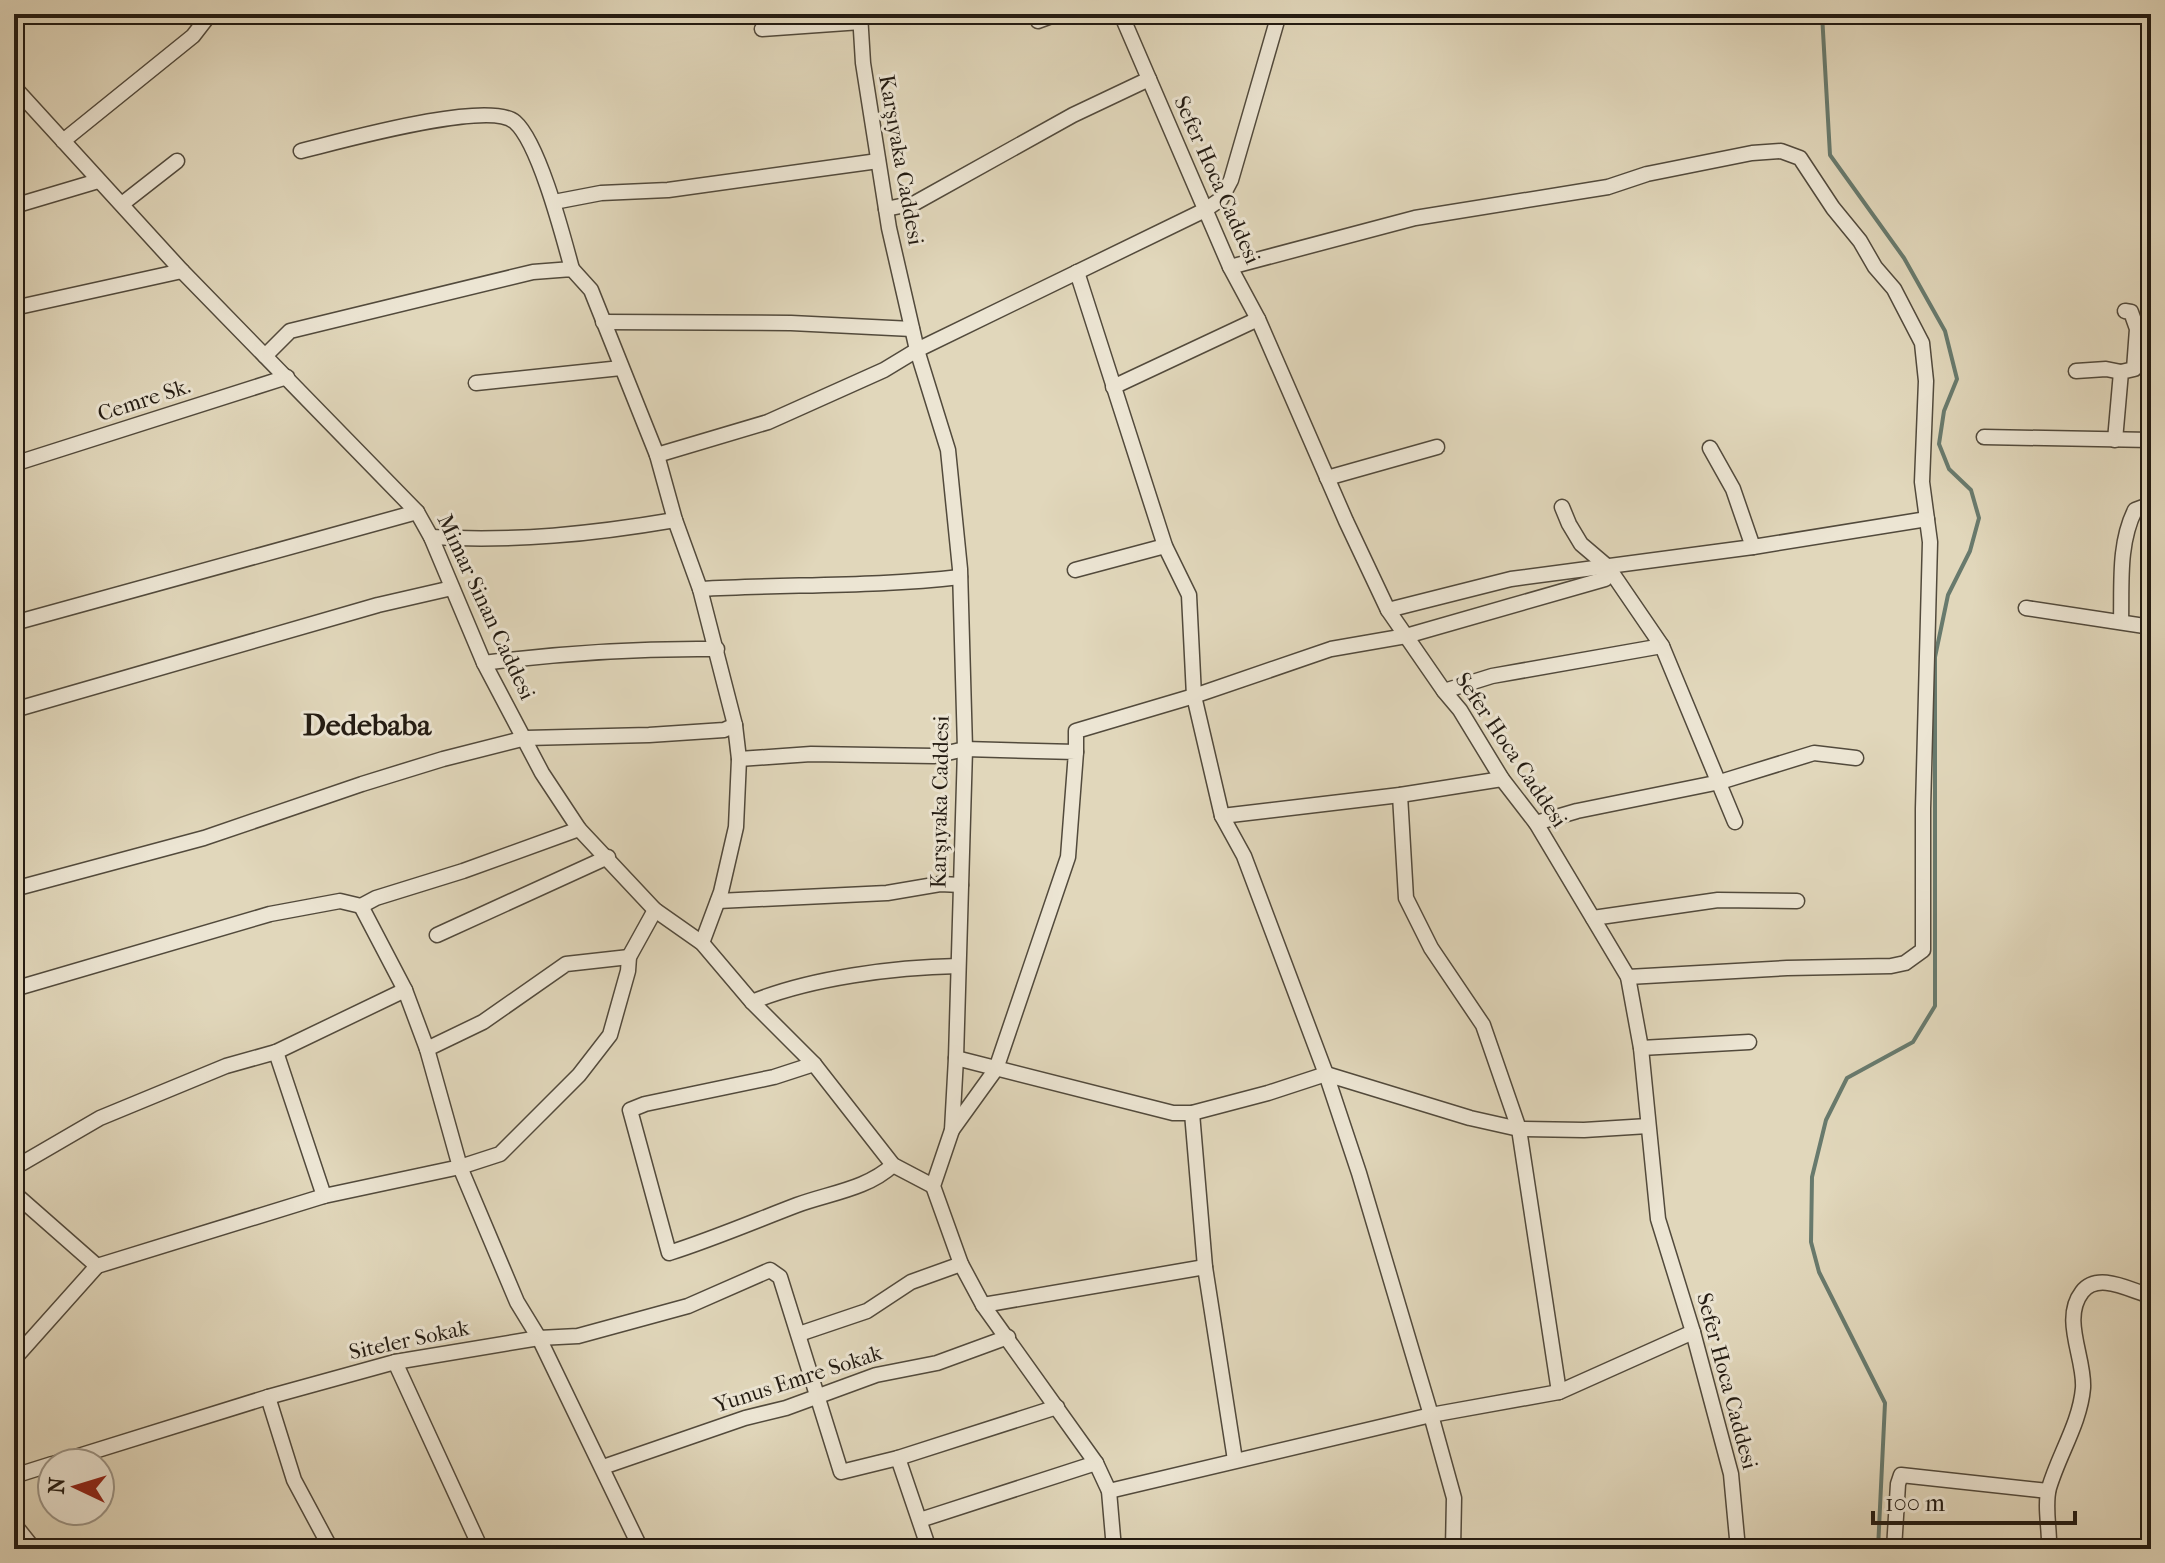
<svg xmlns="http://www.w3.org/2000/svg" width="2165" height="1563" font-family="'IM FELL French Canon',serif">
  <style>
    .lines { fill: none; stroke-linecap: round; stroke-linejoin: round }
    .stream { stroke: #687a6d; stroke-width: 4 }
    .minor-casing { stroke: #524a3c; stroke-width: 17 }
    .minor { stroke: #ece5d3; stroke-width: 14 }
    .labels { text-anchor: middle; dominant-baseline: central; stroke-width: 6; stroke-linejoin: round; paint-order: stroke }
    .street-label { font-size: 22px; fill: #231b12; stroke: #ece5d3 }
    .district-label { font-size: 30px; font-weight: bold; fill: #231b12; stroke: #ece5d3 }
  </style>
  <rect width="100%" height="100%" fill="#e1d7bb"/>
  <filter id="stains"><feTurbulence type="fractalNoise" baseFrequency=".0025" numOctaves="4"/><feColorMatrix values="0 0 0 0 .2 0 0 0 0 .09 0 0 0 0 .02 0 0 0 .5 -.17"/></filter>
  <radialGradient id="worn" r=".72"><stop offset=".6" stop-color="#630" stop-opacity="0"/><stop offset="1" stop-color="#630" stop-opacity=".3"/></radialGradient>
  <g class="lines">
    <polyline class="stream" points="1822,14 1830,155 1904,258 1945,331 1957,379 1944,411 1939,444 1949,469 1971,490 1979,518 1970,551 1948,595 1935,657 1935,1006 1913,1042 1847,1078 1826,1120 1812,1177 1811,1242 1819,1272 1885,1403 1878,1549"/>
    <g class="minor-casing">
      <g id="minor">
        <polyline points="860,14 863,63 889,228 917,350 948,450 960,569 965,749 956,1058 952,1130 933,1186 961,1264 983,1305 1096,1463 1109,1491 1114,1549"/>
        <polyline points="1121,14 1230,267 1258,319 1346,521 1388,610 1444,691 1460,710 1502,779 1536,823 1628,977 1641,1048 1658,1219 1693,1332 1731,1474 1738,1549"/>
        <polyline points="1038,21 1057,14"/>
        <polyline points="762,29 861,22"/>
        <polyline points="14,87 182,271 417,512 431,537 484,663 542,773 579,829 655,910 702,943 752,1002 814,1064 893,1165 933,1186"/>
        <polyline points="63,141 193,36 210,14"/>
        <path d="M301,151C338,142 489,99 515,122C539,143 563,236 572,269"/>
        <polyline points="554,202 601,193 668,190 878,161"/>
        <polyline points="122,204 177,161"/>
        <polyline points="14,206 98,181"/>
        <polyline points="886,209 915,203 1073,115 1149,79"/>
        <polyline points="1230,267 1415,218 1608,187 1647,174 1752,153 1781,151 1800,158 1833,208 1860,241 1875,267 1894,289 1922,343 1926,381 1922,482 1930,542 1923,809 1923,950 1905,963 1891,966 1787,968 1628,977"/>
        <polyline points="1077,272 1165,546 1189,595 1194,696 1222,816 1244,856 1326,1074 1359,1173 1431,1415 1454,1498 1453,1549"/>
        <polyline points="14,308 182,271"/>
        <polyline points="603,322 791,323 912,329"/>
        <polyline points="265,356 290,331 533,272 572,269 591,290 657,455 675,520 700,589 735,725 739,759 736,827 721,892 702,943"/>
        <polyline points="2076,371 2106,369 2121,372"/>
        <polyline points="476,383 621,368"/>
        <polyline points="1113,387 1258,319"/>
        <polyline points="1984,437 2151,440"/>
        <polyline points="2115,440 2121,372 2134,369 2137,329 2131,312 2125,311"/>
        <polyline points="657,455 768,422 884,370 917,350 1205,210 1221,199 1231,180 1279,14"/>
        <polyline points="14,464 287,377"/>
        <polyline points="1327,478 1437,447"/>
        <polyline points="1562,507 1569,524 1581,544 1608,567 1662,646 1735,822"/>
        <path d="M431,537C514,542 593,534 675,520"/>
        <polyline points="1753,547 1927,519"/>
        <polyline points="1075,570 1165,546"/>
        <path d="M700,589C787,584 874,587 960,577"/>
        <polyline points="2026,608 2151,627"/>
        <polyline points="1388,610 1511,579 1753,547 1733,489 1710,448"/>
        <path d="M2121,622C2122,585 2118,544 2135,510L2151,504"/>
        <polyline points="14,623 417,512"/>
        <path d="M484,663C561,653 638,648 717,649"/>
        <polyline points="1444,691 1492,676 1662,646"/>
        <polyline points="14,710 378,605 452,588"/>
        <polyline points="1076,752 1076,731 1194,696 1331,649 1406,636 1605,579 1608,567"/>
        <polyline points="739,759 811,754 934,756 965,749 1076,752 1068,857 996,1069 952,1130"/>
        <polyline points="1400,795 1406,898 1431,948 1483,1025 1519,1129 1559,1392"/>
        <polyline points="1222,816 1400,795 1502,779"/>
        <polyline points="1536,823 1577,811 1720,782 1814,753 1856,758"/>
        <polyline points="14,889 204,838 362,784 443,759 526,738 649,735 724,730 735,725"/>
        <polyline points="718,901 887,893 940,884 961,885"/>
        <polyline points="1593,918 1718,900 1797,901"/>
        <polyline points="437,935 608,857"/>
        <polyline points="14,989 270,914 340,901 361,906 376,898 463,871 579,829"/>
        <path d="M752,1002C810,978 895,967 958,966"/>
        <polyline points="1641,1048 1749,1042"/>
        <polyline points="427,1049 483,1022 566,964 629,957"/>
        <polyline points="276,1052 324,1196"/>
        <polyline points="956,1058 1173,1113 1192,1113 1268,1093 1326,1074 1470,1118 1519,1129 1584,1130 1648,1126"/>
        <path d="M814,1064L774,1077L645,1104L630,1110L669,1253C713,1239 755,1221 797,1205C830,1193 867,1189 893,1165"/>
        <polyline points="1192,1113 1205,1267 1235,1460"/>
        <polyline points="14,1168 100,1118 226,1066 276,1052 405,990"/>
        <polyline points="14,1193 97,1266 14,1359"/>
        <polyline points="97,1266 324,1196 460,1167 427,1049 405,990 361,906"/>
        <polyline points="983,1305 1205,1267"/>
        <polyline points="799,1334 867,1311 911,1282 961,1264"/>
        <polyline points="395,1362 481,1549"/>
        <polyline points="268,1397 294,1480 331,1549"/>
        <polyline points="898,1458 1057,1407"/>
        <polyline points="56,1463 268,1397 395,1362 539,1338 578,1336 688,1306 770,1270 780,1277 841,1472 898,1458 929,1549"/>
        <polyline points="603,1467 745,1418 786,1408 876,1375 937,1363 1008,1337"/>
        <polyline points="14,1476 52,1464"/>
        <polyline points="1109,1491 1431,1415 1559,1392 1693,1332"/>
        <polyline points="920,1520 1096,1463"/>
        <polyline points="14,1524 34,1549"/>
        <polyline points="637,1549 638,1543 539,1338 517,1302 460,1167 500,1154 579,1075 610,1035 628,971 629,957 655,910"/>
        <polyline points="1894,1549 1898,1484 1901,1475 2048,1491"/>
        <path d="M2049,1549C2050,1530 2044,1506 2049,1488C2059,1454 2080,1423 2083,1388C2085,1358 2061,1319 2082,1292C2098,1271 2131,1291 2151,1296"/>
      </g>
    </g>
    <use href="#minor" class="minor"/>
  </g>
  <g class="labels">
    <g class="street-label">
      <text transform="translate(901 160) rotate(80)">Karşıyaka Caddesi</text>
      <text transform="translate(1217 180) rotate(66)">Sefer Hoca Caddesi</text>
      <text transform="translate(144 400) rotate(-18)">Cemre Sk.</text>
      <text transform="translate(486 607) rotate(65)">Mimar Sinan Caddesi</text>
      <text transform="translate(1511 750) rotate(56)">Sefer Hoca Caddesi</text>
      <text transform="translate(940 802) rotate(-89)">Karşıyaka Caddesi</text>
      <text transform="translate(409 1340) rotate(-12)">Siteler Sokak</text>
      <text transform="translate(798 1379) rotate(-18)">Yunus Emre Sokak</text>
      <text transform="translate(1727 1381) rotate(75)">Sefer Hoca Caddesi</text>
    </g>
    <g class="district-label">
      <text x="367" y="725">Dedebaba</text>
    </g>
  </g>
  <rect width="2165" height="1563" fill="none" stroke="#e1d7bb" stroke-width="48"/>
  <rect x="16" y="16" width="2133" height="1531" fill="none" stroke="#231b12" stroke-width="4"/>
  <rect x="24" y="24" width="2117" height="1515" fill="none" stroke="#231b12" stroke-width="2"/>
  <g transform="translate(76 1487) rotate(274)"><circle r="38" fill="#ece5d3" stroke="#9c9486" stroke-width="2"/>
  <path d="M0-6L14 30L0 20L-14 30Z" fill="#8f2418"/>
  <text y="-12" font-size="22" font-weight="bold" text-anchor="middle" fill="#231b12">N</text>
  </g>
  <path d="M1873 1511v12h202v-12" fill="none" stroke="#231b12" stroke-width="4"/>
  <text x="1885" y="1511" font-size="24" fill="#231b12" stroke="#ece5d3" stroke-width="6" paint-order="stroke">100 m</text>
  <rect width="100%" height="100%" filter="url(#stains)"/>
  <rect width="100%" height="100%" fill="url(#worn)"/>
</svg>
